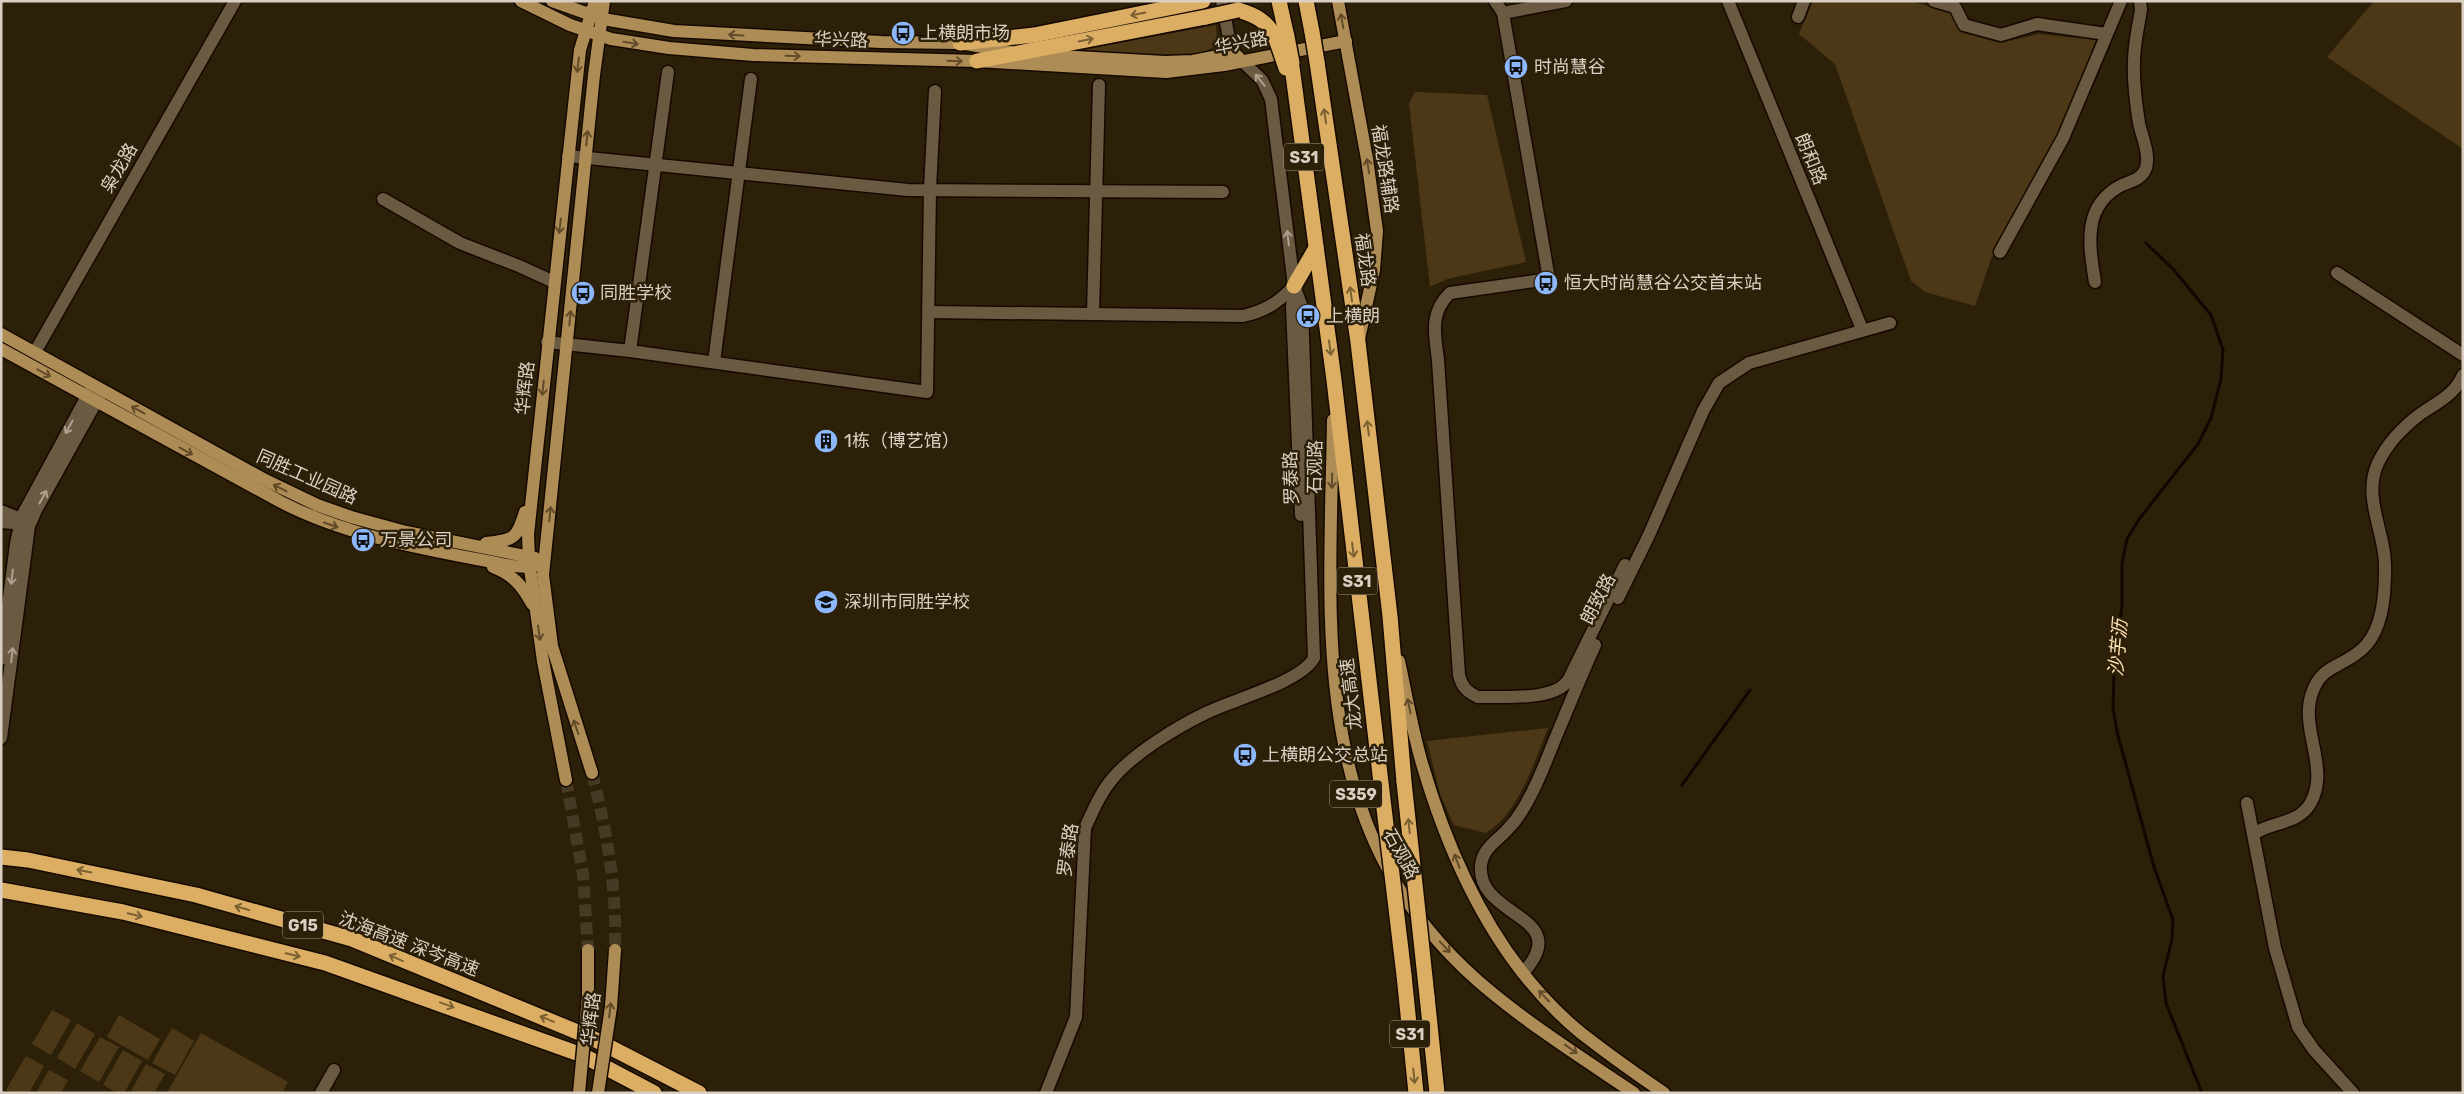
<svg xmlns="http://www.w3.org/2000/svg" width="2464" height="1094" font-family="Rubik,'Noto Sans SC',sans-serif">
  <style>
    .green { fill: #4c3816 }
    .lines { fill: none; stroke-linecap: round; stroke-linejoin: round }
    .stream { stroke: #130500; stroke-width: 3 }
    .major-tunnel { stroke: #473a25; stroke-width: 12; stroke-dasharray: 12 6; stroke-linecap: butt }
    .minor-casing { stroke: #150900; stroke-width: 15 }
    .major-casing { stroke: #150900; stroke-width: 15 }
    .highway-casing { stroke: #150900; stroke-width: 18 }
    .minor { stroke: #6a5a42; stroke-width: 12 }
    .major { stroke: #ae8c56; stroke-width: 12 }
    .highway { stroke: #dbae64; stroke-width: 15 }
    .major-bridge-casing { stroke: #150900; stroke-width: 15; stroke-linecap: butt }
    .highway-bridge-casing { stroke: #150900; stroke-width: 18; stroke-linecap: butt }
    .major-bridge { stroke: #ae8c56; stroke-width: 12 }
    .highway-bridge { stroke: #dbae64; stroke-width: 15 }
    .oneway { stroke: #7b6032 }
    .oneway2 { stroke: #614b28 }
    .oneway3 { stroke: #ada18f }
    .labels { text-anchor: middle; dominant-baseline: central; stroke-width: 5; stroke-linejoin: round; paint-order: stroke }
    .shield { fill: #2d2009; stroke: #a59b8b; stroke-width: 1 }
    .shield-label { font-size: 16px; font-weight: bold; fill: #d9d0c3 }
    .poi-label { font-size: 18px; fill: #d9d0c3; stroke: #2d2009; text-anchor: start }
    .street-label { font-size: 18px; fill: #d9d0c3; stroke: #2d2009 }
    .water-label { font-size: 19px; font-style: italic; fill: #fde0b2; stroke: #2d2009 }
  </style>
  <rect width="100%" height="100%" fill="#2d2009"/>
  <g class="green">
    <polygon points="1813,1 1910,1 1951,12 1960,32 2000,43 2039,34 2096,40 2060,136 1992,256 1975,306 1925,292 1911,281 1835,64 1799,34"/>
    <polygon points="2374,1 2463,1 2463,149 2327,57"/>
    <path d="M1216,25L1217,44C1197,65 1107,53 1077,51Z"/>
    <polygon points="1415,92 1487,95 1526,262 1447,279 1430,287 1409,104"/>
    <path d="M1548,728C1535,760 1518,815 1486,833L1454,825L1440,794L1427,741Z"/>
    <polygon points="52,1010 71,1020 51,1055 32,1044"/>
    <polygon points="119,1015 160,1039 148,1060 107,1037"/>
    <polygon points="77,1023 95,1034 75,1069 57,1058"/>
    <polygon points="172,1028 194,1041 175,1075 152,1063"/>
    <polygon points="201,1033 288,1082 282,1093 167,1093"/>
    <polygon points="100,1037 119,1047 99,1082 80,1071"/>
    <polygon points="123,1050 142,1061 124,1093 117,1093 103,1085"/>
    <polygon points="26,1056 44,1066 29,1093 10,1093 6,1090"/>
    <polygon points="146,1064 165,1074 154,1093 130,1093"/>
    <polygon points="49,1070 68,1080 61,1093 36,1093"/>
  </g>
  <g class="lines">
    <g class="stream">
      <polyline points="2146,243 2173,269 2211,315 2223,350 2221,379 2211,418 2198,444 2140,518 2127,539 2122,563 2122,605 2114,673 2113,708 2117,732 2154,867 2173,920 2172,939 2163,976 2166,1003 2202,1093"/>
      <polyline points="1682,785 1750,690"/>
    </g>
    <g class="major-tunnel">
      <path d="M592,773C607,832 617,889 615,950"/>
      <polyline points="566,780 583,874 588,950"/>
    </g>
    <g class="minor-casing">
      <g id="minor">
        <polyline points="1222,1 1230,44 1234,53"/>
        <path d="M1495,1L1503,13L1549,279L1450,293C1429,313 1435,335 1438,360L1459,675C1462,687 1467,692 1478,697C1502,696 1556,702 1569,679L1625,565"/>
        <polyline points="1728,1 1862,329"/>
        <polyline points="1934,1 1955,7 1964,25 2001,35 2037,24 2106,34"/>
        <polyline points="1503,13 1566,1"/>
        <polyline points="1798,17 1804,1"/>
        <polyline points="1242,61 1262,80 1271,99 1294,286 1292,307 1301,515"/>
        <polyline points="568,156 908,190 1223,192"/>
        <polyline points="383,199 460,243 519,266 554,282"/>
        <polyline points="2000,252 2063,138 2121,1"/>
        <polyline points="2337,273 2463,355"/>
        <path d="M2095,282C2089,245 2082,205 2122,185C2132,181 2142,179 2146,168C2150,154 2142,137 2139,123C2136,104 2133,82 2134,62C2134,45 2138,27 2141,10L2140,1"/>
        <path d="M929,312L1243,316C1265,311 1278,303 1294,286"/>
        <polyline points="1093,313 1099,85"/>
        <polyline points="547,342 630,351 927,392 930,189 935,91"/>
        <polyline points="630,351 668,72"/>
        <polyline points="35,352 235,1"/>
        <polyline points="714,362 751,79"/>
        <polyline points="1,511 28,522"/>
        <polyline points="1,522 26,524"/>
        <polyline points="1618,598 1649,535 1703,411 1719,383 1749,363 1890,323"/>
        <polyline points="1,659 16,544 22,516 92,387"/>
        <polyline points="1,738 29,526 36,510 101,393"/>
        <polyline points="2247,803 2275,948 2298,1027 2314,1050 2353,1093"/>
        <path d="M2255,833C2272,822 2298,824 2310,804C2331,769 2299,729 2312,693C2321,667 2337,668 2356,654C2376,641 2382,617 2384,594C2385,581 2386,566 2384,553C2380,523 2364,493 2378,463C2387,444 2402,428 2419,415C2437,402 2454,396 2463,375"/>
        <path d="M1523,973C1576,914 1476,919 1481,865C1483,848 1497,841 1507,830C1513,824 1519,816 1523,809C1537,787 1545,763 1555,739C1568,708 1581,676 1595,645"/>
        <polyline points="321,1093 334,1070"/>
        <path d="M1046,1093L1076,1017L1085,828C1093,811 1100,793 1113,778C1134,753 1177,727 1206,713C1232,700 1301,682 1314,658L1302,307L1294,286"/>
      </g>
    </g>
    <g class="major-casing">
      <g id="major">
        <polyline points="521,1 570,25 611,39 669,48 753,55 977,61 1166,72 1224,65 1346,41"/>
        <polyline points="552,1 603,19 674,31 881,42 960,43 1022,54 1165,62 1193,61 1234,53 1242,61"/>
        <polyline points="1338,1 1367,159 1377,231 1374,270 1359,339"/>
        <polyline points="1,334 265,480 317,505 351,517 406,532 535,558"/>
        <path d="M1,349L281,502C353,539 433,550 512,566L530,567L537,565"/>
        <path d="M1333,420C1330,625 1306,830 1478,981C1525,1022 1582,1058 1634,1093"/>
        <path d="M486,543C514,540 517,539 525,512"/>
        <path d="M493,567C513,575 522,585 532,604"/>
        <path d="M1399,661C1406,694 1412,728 1421,760C1450,861 1498,965 1581,1033C1608,1054 1636,1074 1664,1093"/>
        <polyline points="592,773 552,646 543,575 594,75 604,1"/>
        <polyline points="566,780 543,661 529,561 528,534 580,50 595,1"/>
      </g>
    </g>
    <g class="highway-casing">
      <g id="highway">
        <polyline points="1279,1 1287,37"/>
        <polyline points="1306,1 1312,32"/>
        <path d="M1238,10C1256,15 1268,22 1276,39"/>
        <polyline points="960,43 1034,35 1203,1"/>
        <polyline points="977,61 1206,17"/>
        <polyline points="1317,62 1358,342 1390,616 1404,782"/>
        <polyline points="1292,67 1334,380 1381,783"/>
        <polyline points="1294,286 1316,248"/>
        <polyline points="1,857 28,860 196,895 352,939 592,1038 699,1093"/>
        <polyline points="1,890 123,912 325,963 582,1055 654,1093"/>
        <polyline points="1404,975 1416,1093"/>
        <polyline points="1427,996 1437,1093"/>
      </g>
    </g>
    <use href="#minor" class="minor"/>
    <use href="#major" class="major"/>
    <use href="#highway" class="highway"/>
    <g class="major-bridge-casing">
      <g id="major-bridge">
        <polyline points="579,1093 588,997 588,950"/>
        <polyline points="598,1093 611,1007 615,950"/>
      </g>
    </g>
    <g class="highway-bridge-casing">
      <g id="highway-bridge">
        <polyline points="1206,17 1238,10"/>
        <polyline points="1312,32 1317,62"/>
        <polyline points="1287,37 1292,63"/>
        <polyline points="1276,39 1286,68"/>
        <polyline points="1404,782 1427,996"/>
        <polyline points="1381,783 1404,975"/>
      </g>
    </g>
    <use href="#major-bridge" class="major-bridge"/>
    <use href="#highway-bridge" class="highway-bridge"/>
  </g>
  <defs><path id="oneway-shaft" d="M-6 0H5M1.5-3L5.5 0L1.5 3" fill="none" stroke-width="1.6" stroke-linecap="round" stroke-linejoin="round" transform="scale(1.25)"/></defs>
  <g class="oneway">
    <use href="#oneway-shaft" transform="translate(1138 14) rotate(169)"/>
    <use href="#oneway-shaft" transform="translate(1086 40) rotate(-11)"/>
    <use href="#oneway-shaft" transform="translate(1325 116) rotate(-98)"/>
    <use href="#oneway-shaft" transform="translate(1351 294) rotate(-98)"/>
    <use href="#oneway-shaft" transform="translate(1330 348) rotate(82)"/>
    <use href="#oneway-shaft" transform="translate(1368 428) rotate(-97)"/>
    <use href="#oneway-shaft" transform="translate(1353 550) rotate(83)"/>
    <use href="#oneway-shaft" transform="translate(1409 826) rotate(-96)"/>
    <use href="#oneway-shaft" transform="translate(84 871) rotate(-168)"/>
    <use href="#oneway-shaft" transform="translate(242 908) rotate(-164)"/>
    <use href="#oneway-shaft" transform="translate(135 915) rotate(14)"/>
    <use href="#oneway-shaft" transform="translate(293 955) rotate(14)"/>
    <use href="#oneway-shaft" transform="translate(396 958) rotate(-156)"/>
    <use href="#oneway-shaft" transform="translate(447 1005) rotate(20)"/>
    <use href="#oneway-shaft" transform="translate(547 1019) rotate(-158)"/>
    <use href="#oneway-shaft" transform="translate(1414 1076) rotate(84)"/>
  </g>
  <g class="oneway2">
    <use href="#oneway-shaft" transform="translate(1342 21) rotate(-101)"/>
    <use href="#oneway-shaft" transform="translate(736 35) rotate(-177)"/>
    <use href="#oneway-shaft" transform="translate(631 43) rotate(9)"/>
    <use href="#oneway-shaft" transform="translate(793 56) rotate(2)"/>
    <use href="#oneway-shaft" transform="translate(955 61) rotate(2)"/>
    <use href="#oneway-shaft" transform="translate(578 65) rotate(97)"/>
    <use href="#oneway-shaft" transform="translate(587 138) rotate(-84)"/>
    <use href="#oneway-shaft" transform="translate(1368 166) rotate(-99)"/>
    <use href="#oneway-shaft" transform="translate(560 226) rotate(97)"/>
    <use href="#oneway-shaft" transform="translate(570 318) rotate(-85)"/>
    <use href="#oneway-shaft" transform="translate(44 373) rotate(29)"/>
    <use href="#oneway-shaft" transform="translate(543 388) rotate(96)"/>
    <use href="#oneway-shaft" transform="translate(138 410) rotate(-151)"/>
    <use href="#oneway-shaft" transform="translate(186 451) rotate(29)"/>
    <use href="#oneway-shaft" transform="translate(1332 481) rotate(91)"/>
    <use href="#oneway-shaft" transform="translate(280 488) rotate(-153)"/>
    <use href="#oneway-shaft" transform="translate(550 514) rotate(-84)"/>
    <use href="#oneway-shaft" transform="translate(331 525) rotate(19)"/>
    <use href="#oneway-shaft" transform="translate(539 633) rotate(82)"/>
    <use href="#oneway-shaft" transform="translate(1409 706) rotate(-102)"/>
    <use href="#oneway-shaft" transform="translate(576 727) rotate(-109)"/>
    <use href="#oneway-shaft" transform="translate(1457 861) rotate(-110)"/>
    <use href="#oneway-shaft" transform="translate(1445 947) rotate(47)"/>
    <use href="#oneway-shaft" transform="translate(1544 996) rotate(-133)"/>
    <use href="#oneway-shaft" transform="translate(610 1010) rotate(-83)"/>
    <use href="#oneway-shaft" transform="translate(1571 1049) rotate(36)"/>
  </g>
  <g class="oneway3">
    <use href="#oneway-shaft" transform="translate(1260 80) rotate(-129)"/>
    <use href="#oneway-shaft" transform="translate(1288 238) rotate(-97)"/>
    <use href="#oneway-shaft" transform="translate(69 427) rotate(119)"/>
    <use href="#oneway-shaft" transform="translate(43 497) rotate(-61)"/>
    <use href="#oneway-shaft" transform="translate(12 577) rotate(97)"/>
    <use href="#oneway-shaft" transform="translate(12 655) rotate(-83)"/>
  </g>
  <defs>
    <g id="bus-disc" transform="scale(1.25)"><circle r="9.5" fill="#8db9fc" stroke="#2d2009"/><path d="M-5-6H5V4H4V6H2V4H-2V6H-4V4H-5ZM-3.5-4V0h7V-4ZM-3.5 1.2v1.5H-2V1.2ZM2 1.2v1.5H3.5V1.2Z" fill="#111"/></g>
    <g id="building-disc" transform="scale(1.25)"><circle r="9.5" fill="#8db9fc" stroke="#2d2009"/><path d="M-4-6H4V6H1V3H-1V6H-4ZM-2.5-4.3h1.7v1.8h-1.7ZM.8-4.3h1.7v1.8H.8ZM-2.5-1h1.7V.8h-1.7ZM.8-1h1.7V.8H.8Z" fill="#111"/></g>
    <g id="school-disc" transform="scale(1.25)"><circle r="9.5" fill="#8db9fc" stroke="#2d2009"/><path d="M0-5L7-2L0 1L-7-2ZM-4 1L0 2.5L4 1V4Q0 6-4 4Z" fill="#111"/></g>
  </defs>
  <g fill-rule="evenodd">
    <use href="#bus-disc" x="903" y="33"/>
    <use href="#bus-disc" x="1516" y="67"/>
    <use href="#bus-disc" x="1546" y="283"/>
    <use href="#bus-disc" x="583" y="293"/>
    <use href="#bus-disc" x="1308" y="316"/>
    <use href="#building-disc" x="826" y="441"/>
    <use href="#bus-disc" x="363" y="540"/>
    <use href="#school-disc" x="826" y="602"/>
    <use href="#bus-disc" x="1245" y="755"/>
  </g>
  <g class="labels">
    <g class="shield">
      <rect x="1284" y="143.5" width="40" height="27" rx="4"/>
      <rect x="1337" y="567.5" width="40" height="27" rx="4"/>
      <rect x="1330" y="780.5" width="52" height="27" rx="4"/>
      <rect x="283" y="911.5" width="40" height="27" rx="4"/>
      <rect x="1390" y="1020.5" width="40" height="27" rx="4"/>
    </g>
    <g class="shield-label">
      <text x="1304" y="157">S31</text>
      <text x="1357" y="581">S31</text>
      <text x="1356" y="794">S359</text>
      <text x="303" y="925">G15</text>
      <text x="1410" y="1034">S31</text>
    </g>
    <g class="poi-label">
      <text x="920" y="33">上横朗市场</text>
      <text x="1534" y="67">时尚慧谷</text>
      <text x="1564" y="283">恒大时尚慧谷公交首末站</text>
      <text x="600" y="293">同胜学校</text>
      <text x="1326" y="316">上横朗</text>
      <text x="844" y="441">1栋（博艺馆）</text>
      <text x="380" y="540">万景公司</text>
      <text x="844" y="602">深圳市同胜学校</text>
      <text x="1262" y="755">上横朗公交总站</text>
    </g>
    <g class="street-label">
      <text transform="translate(841 40) rotate(2)">华兴路</text>
      <text transform="translate(1241 43) rotate(-11)">华兴路</text>
      <text transform="translate(1811 159) rotate(68)">朗和路</text>
      <text transform="translate(119 168) rotate(-60)">枭龙路</text>
      <text transform="translate(1385 169) rotate(81)">福龙路辅路</text>
      <text transform="translate(1365 260) rotate(82)">福龙路</text>
      <text transform="translate(525 388) rotate(-84)">华辉路</text>
      <text transform="translate(1315 467) rotate(-89)">石观路</text>
      <text transform="translate(307 477) rotate(24)">同胜工业园路</text>
      <text transform="translate(1291 478) rotate(-92)">罗泰路</text>
      <text transform="translate(1598 599) rotate(-63)">朗致路</text>
      <text transform="translate(1351 694) rotate(-97)">龙大高速</text>
      <text transform="translate(1068 850) rotate(-82)">罗泰路</text>
      <text transform="translate(1401 854) rotate(61)">石观路</text>
      <text transform="translate(409 944) rotate(21)">沈海高速 深岑高速</text>
      <text transform="translate(591 1019) rotate(-83)">华辉路</text>
    </g>
    <g class="water-label">
      <text transform="translate(2118 648) rotate(-85)">沙芋沥</text>
    </g>
  </g>
  <rect width="2464" height="1094" fill="none" stroke="#d9d0c3" stroke-width="5"/>
</svg>
